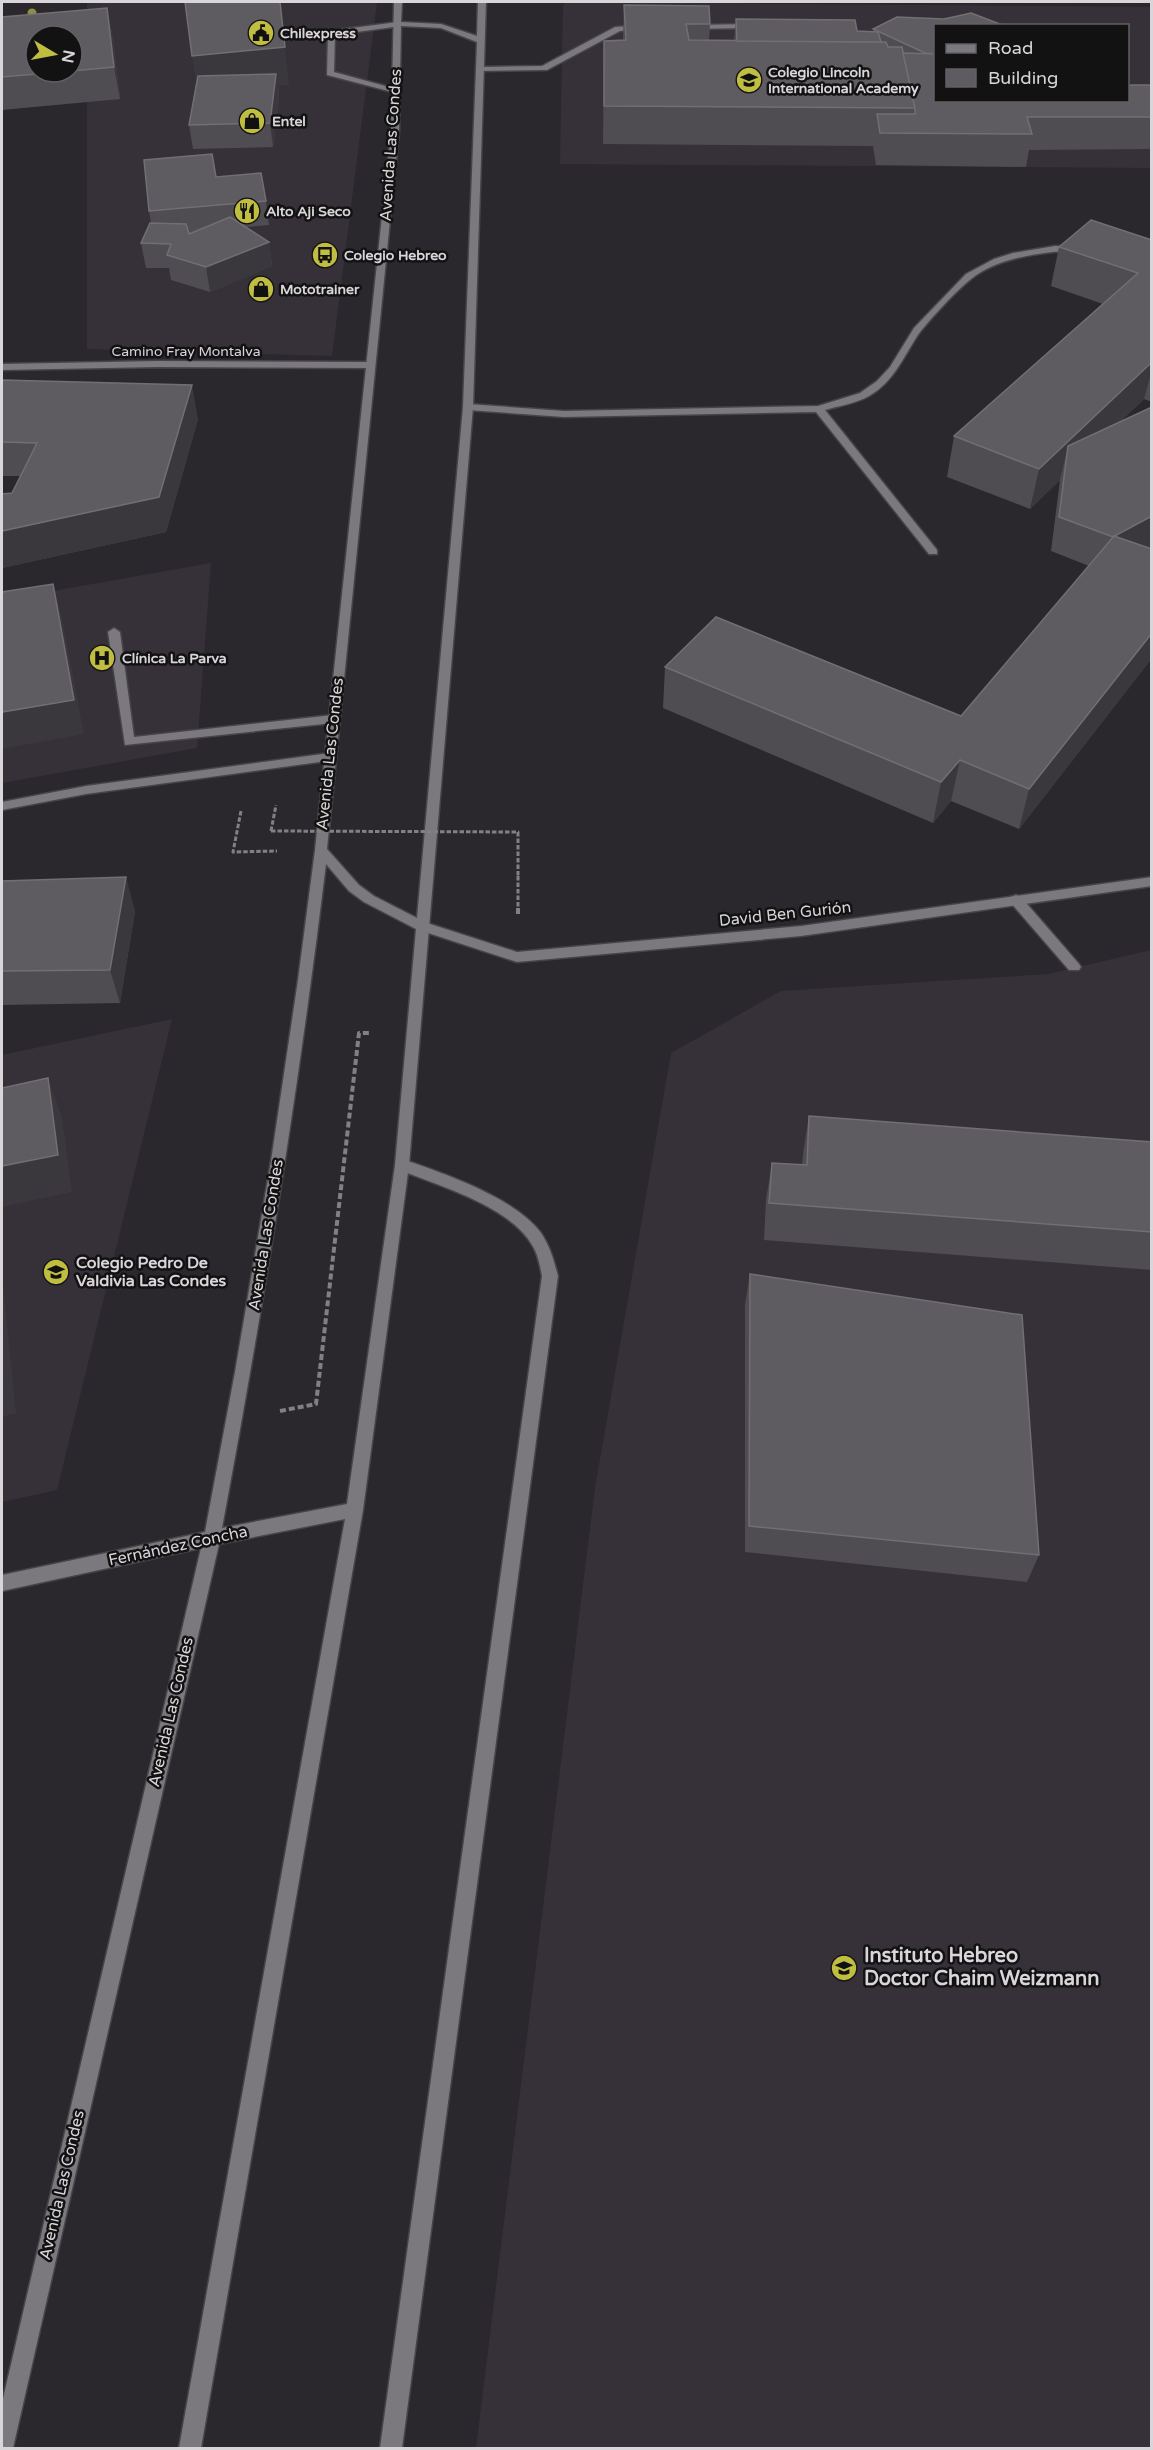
<svg xmlns="http://www.w3.org/2000/svg" width="1153" height="2450" font-family="'Varela Round',sans-serif">
  <style>
    .built { fill: #363139; fill-rule: evenodd }
    .lines { fill: none; stroke-linecap: round; stroke-linejoin: round }
    .lane-casing { stroke: #464447; stroke-width: 3 }
    .street-casing { stroke: #464447; stroke-width: 3 }
    .secondary-casing { stroke: #464447; stroke-width: 3 }
    .path-far1 { stroke: #828083; stroke-width: 3; stroke-dasharray: 4.5 2; stroke-linecap: butt }
    .path { stroke: #828083; stroke-width: 4; stroke-dasharray: 6 3; stroke-linecap: butt }
    .lane { fill: #7b797d; fill-rule: evenodd }
    .street { fill: #7b797d; fill-rule: evenodd }
    .secondary { fill: #7b797d; fill-rule: evenodd }
    .path-bridge { stroke: #828083; stroke-width: 3; stroke-dasharray: 4.5 2; stroke-linecap: butt }
    .tree { fill: #8f8d4a }
    .wall { fill: #4f4d51; fill-rule: evenodd }
    .shaded-wall { fill: #3a383c }
    .building { fill: #5e5c60; stroke: #716f72; stroke-width: 1.5 }
    .labels { text-anchor: middle; dominant-baseline: central; stroke-width: 5; stroke-linejoin: round; paint-order: stroke }
    .far-poi-label { font-size: 14px; font-weight: bold; fill: #d8d6d8; stroke: #131213; text-anchor: start }
    .far-street-label { font-size: 14px; fill: #d8d6d8; stroke: #131213 }
    .street-label { font-size: 16px; fill: #d8d6d8; stroke: #131213 }
    .poi-label { font-size: 16px; font-weight: bold; fill: #d8d6d8; stroke: #131213; text-anchor: start }
    .near-poi-label { font-size: 20px; font-weight: bold; fill: #d8d6d8; stroke: #131213; text-anchor: start }
  </style>
  <rect width="100%" height="100%" fill="#2a282c"/>
  <g class="built">
    <polygon points="87,2 377,2 332,356 87,349"/>
    <path d="M567,2L1151,7V168L560,164L563,5ZM936,26H1128V100H936Z"/>
    <polygon points="211,563 197,748 2,783 2,600"/>
    <polygon points="1151,950 1151,2448 476,2448 595,1488 671,1053 781,991 1048,974"/>
    <polygon points="172,1019 57,1490 2,1502 2,1055"/>
  </g>
  <g class="lines">
    <g class="lane-casing">
      <g id="lane">
        <polygon points="398,22 401,22 401,26 335,35 334,72 400,90 400,94 327,75 328,31"/>
        <polygon points="751,24 754,24 754,28 692,29 688,27 692,25"/>
        <polygon points="644,25 647,25 647,29 620,31 547,70 480,71 476,69 480,67 542,66 615,27"/>
        <path d="M1055,246H1080L1085,249C1077,255 1063,251 1053,252C1026,255 993,261 971,279C955,292 933,316 920,332C904,355 895,381 869,396C857,403 839,406 825,410L937,550V554H929L816,412L564,417L468,410L463,407L468,404L564,411L818,406L860,393L877,381L890,367L914,328L966,274L994,259L1013,253Z"/>
        <polygon points="114,628 120,632 134,737 333,715 339,719 333,723 125,745 108,632"/>
        <polygon points="330,753 336,757 334,760 86,794 2,810 2,802 86,786"/>
        <polygon points="1016,895 1021,897 1079,964 1081,967 1079,970 1069,970 1011,903 1009,900 1011,897"/>
        <path d="M402,1159C443,1173 514,1197 541,1233C550,1246 554,1261 558,1276L402,2448H380L542,1276C540,1266 538,1254 532,1245C510,1206 437,1185 397,1169L395,1165L397,1161Z"/>
      </g>
    </g>
    <g class="street-casing">
      <g id="street">
        <polygon points="158,361 370,362 375,365 370,368 158,367 2,370 2,364"/>
        <polygon points="1152,877 1152,886 801,936 517,962 419,930 417,927 424,922 517,952 801,926"/>
      </g>
    </g>
    <g class="secondary-casing">
      <path id="secondary" d="M394,2H402L401,22L441,24L477,36L478,2H486L473,407L409,1165L363,1510L201,2448H179L345,1519L219,1544L13,2448H2V2403L201,1548L2,1591V1575L205,1532L235,1372L271,1161L298,980L315,850L391,131ZM401,26L441,28L477,42L463,407L417,918L374,896L359,885L327,849L399,131ZM326,864L349,891L364,902L416,929L395,1165L347,1504L222,1528C263,1308 299,1087 326,864Z"/>
    </g>
    <g class="path-far1">
      <polyline points="241,811 233,852 277,851"/>
      <polyline points="271,831 276,805"/>
      <polyline points="518,876 518,910"/>
    </g>
    <g class="path">
      <polyline points="518,908 518,914"/>
      <polyline points="280,1411 316,1404 359,1033 369,1033"/>
    </g>
    <use href="#lane" class="lane"/>
    <use href="#street" class="street"/>
    <use href="#secondary" class="secondary"/>
    <polyline class="path-bridge" points="271,831 518,832 518,876"/>
  </g>
  <circle class="tree" cx="32" cy="13" r="4.5"/>
  <g class="wall">
    <polygon points="624,5 710,24 709,41 734,41 736,19 857,31 873,31 873,29 944,19 936,100 1152,85 1152,149 1029,150 1026,167 876,165 873,146 603,144 604,41 623,40"/>
    <path d="M107,8L113,39L120,99L2,110V17ZM72,36V72H36Z"/>
    <polygon points="196,84 289,84 278,85 279,98 273,147 193,149 189,125"/>
    <polygon points="216,177 266,201 269,225 246,227 269,242 272,266 210,292 171,280 169,268 146,268 141,243 151,223 149,211"/>
    <polygon points="1152,240 1152,402 1144,399 1121,421 1152,407 1152,547 1148,548 1152,549 1152,658 1019,829 951,801 933,823 663,708 665,667 961,716 1089,566 1051,551 1060,480 1030,509 947,477 954,436 1103,304 1051,286 1059,247"/>
    <polygon points="2,380 198,419 166,532 2,568 2,494 12,493 21,476 2,476"/>
    <polygon points="2,881 135,911 120,1003 2,1005"/>
    <polygon points="809,1116 1152,1142 1152,1270 764,1240 766,1200 772,1163 802,1165 803,1154"/>
    <polygon points="750,1274 1039,1555 1027,1582 745,1552 745,1304"/>
  </g>
  <g class="shaded-wall">
    <polygon points="280,2 289,84 278,85 279,98 273,147 270,123 198,93 192,56"/>
    <polygon points="107,8 113,39 120,99 114,67"/>
    <polygon points="269,242 272,266 210,292 206,267"/>
    <polygon points="1152,362 1152,370 1144,399 1064,476 1068,446 1060,480 1030,509 1039,469"/>
    <polygon points="192,385 198,419 166,532 2,568 2,531"/>
    <polygon points="1152,516 1152,547 1148,548 1113,537"/>
    <polygon points="53,584 62,618 84,734 2,749 2,712"/>
    <polygon points="1152,633 1152,658 1019,829 1029,789"/>
    <polygon points="960,760 951,801 933,823 941,782"/>
    <polygon points="126,877 135,911 120,1003 110,970"/>
    <polygon points="48,1078 62,1117 72,1192 2,1207 2,1166"/>
    <polygon points="2,1274 16,1413 2,1417"/>
  </g>
  <g class="building">
    <polygon points="185,2 280,2 285,47 192,56"/>
    <polygon points="624,5 709,6 710,24 686,24 689,40 886,42 888,47 902,47 915,108 604,106 604,41 626,40"/>
    <polygon points="107,8 114,67 72,71 72,36 36,36 36,72 60,72 2,77 2,17"/>
    <polygon points="971,13 1005,26 936,26 936,54 925,53 873,29 897,17 944,19"/>
    <polygon points="736,19 855,20 857,31 878,32 881,42 737,41"/>
    <polygon points="903,53 936,54 936,100 1128,100 1128,85 1152,85 1152,117 1027,117 1032,134 880,133 877,114 915,114 915,108"/>
    <polygon points="276,74 270,123 189,125 198,76"/>
    <polygon points="212,154 216,177 261,173 266,201 149,211 144,160"/>
    <polygon points="230,217 269,242 206,267 167,255 171,244 141,243 150,223 186,224 189,234"/>
    <polygon points="1091,220 1152,240 1152,362 1039,469 954,436 1138,273 1059,247"/>
    <polygon points="2,380 192,385 159,497 2,531 2,494 12,493 37,443 2,442"/>
    <polygon points="1152,407 1152,516 1113,537 1059,517 1068,446"/>
    <polygon points="1114,536 1152,549 1152,633 1029,789 960,760 941,782 665,667 716,617 961,716"/>
    <polygon points="53,584 74,700 2,712 2,592"/>
    <polygon points="126,877 110,970 2,971 2,881"/>
    <polygon points="48,1078 58,1155 2,1166 2,1088"/>
    <polygon points="809,1116 1152,1142 1152,1232 769,1203 772,1163 807,1165"/>
    <polygon points="750,1274 1022,1315 1039,1555 749,1526"/>
  </g>
  <defs>
    <g id="civic-disc" transform="scale(1.35)"><circle r="9.5" fill="#c0be41" stroke="#131213"/><path d="M-.6-6.5H3V-4.5H.6V-3L4-1V1h2V6H-6V1h2V-1L-.6-3ZM-1.2 2.5V6h2.4V2.5Z" fill="#111"/></g>
    <g id="school-disc" transform="scale(1.35)"><circle r="9.5" fill="#c0be41" stroke="#131213"/><path d="M0-5L7-2L0 1L-7-2ZM-4 1L0 2.5L4 1V4Q0 6-4 4Z" fill="#111"/></g>
    <g id="shop-disc" transform="scale(1.35)"><circle r="9.5" fill="#c0be41" stroke="#131213"/><path d="M-5-2.5h2.3a2.7 3.5 0 0 1 5.4 0H5L5.5 6h-11ZM-1.5-2.5h3a1.5 2.3 0 0 0-3 0Z" fill="#111"/></g>
    <g id="restaurant-disc" transform="scale(1.35)"><circle r="9.5" fill="#c0be41" stroke="#131213"/><path d="M-5-6h1v4h1v-4h1v4h1v-4h1v5L-1.5 .5V6h-2V.5L-5-1ZM5-6V6H3V1.5H1.5Q1.5-4 5-6Z" fill="#111"/></g>
    <g id="bus-disc" transform="scale(1.35)"><circle r="9.5" fill="#c0be41" stroke="#131213"/><path d="M-5-6H5V4H4V6H2V4H-2V6H-4V4H-5ZM-3.5-4V0h7V-4ZM-3.5 1.2v1.5H-2V1.2ZM2 1.2v1.5H3.5V1.2Z" fill="#111"/></g>
    <g id="hospital-disc" transform="scale(1.35)"><circle r="9.5" fill="#c0be41" stroke="#131213"/><path d="M-5-5h3v3.5h4V-5h3V5h-3V1.5h-4V5h-3Z" fill="#111"/></g>
  </defs>
  <g fill-rule="evenodd">
    <use href="#civic-disc" x="261" y="33"/>
    <use href="#school-disc" x="749" y="80"/>
    <use href="#shop-disc" x="252" y="121"/>
    <use href="#restaurant-disc" x="247" y="211"/>
    <use href="#bus-disc" x="325" y="255"/>
    <use href="#shop-disc" x="261" y="289"/>
    <use href="#hospital-disc" x="102" y="658"/>
    <use href="#school-disc" x="56" y="1272"/>
    <use href="#school-disc" x="844" y="1968"/>
  </g>
  <g class="labels">
    <g class="far-poi-label">
      <text x="280" y="33">Chilexpress</text>
      <text x="768" y="72">Colegio Lincoln<tspan x="768" dy="16">International Academy</tspan></text>
      <text x="272" y="121">Entel</text>
      <text x="266" y="211">Alto Aji Seco</text>
      <text x="344" y="255">Colegio Hebreo</text>
      <text x="280" y="289">Mototrainer</text>
      <text x="122" y="658">Clínica La Parva</text>
    </g>
    <g class="far-street-label">
      <text x="186" y="351">Camino Fray Montalva</text>
    </g>
    <g class="street-label">
      <text transform="translate(391 145) rotate(-86)">Avenida Las Condes</text>
      <text transform="translate(330 754) rotate(-84)">Avenida Las Condes</text>
      <text transform="translate(785 914) rotate(-6)">David Ben Gurión</text>
      <text transform="translate(266 1235) rotate(-81)">Avenida Las Condes</text>
      <text transform="translate(178 1546) rotate(-12)">Fernández Concha</text>
      <text transform="translate(171 1712) rotate(-77)">Avenida Las Condes</text>
      <text transform="translate(62 2185) rotate(-77)">Avenida Las Condes</text>
    </g>
    <g class="poi-label">
      <text x="76" y="1263">Colegio Pedro De<tspan x="76" dy="18">Valdivia Las Condes</tspan></text>
    </g>
    <g class="near-poi-label">
      <text x="864" y="1956">Instituto Hebreo<tspan x="864" dy="23">Doctor Chaim Weizmann</tspan></text>
    </g>
  </g>
  <rect width="1153" height="2450" fill="none" stroke="#d8d6d8" stroke-width="6"/>
  <rect x="934" y="24" width="195" height="78" fill="#131213" stroke="#626062" stroke-width="1.5"/>
  <rect x="946" y="44" width="30" height="9" fill="#7b797d" stroke="#626062" stroke-width="1.5"/>
  <text x="988" y="54" font-size="18" fill="#d8d6d8">Road</text>
  <rect x="946" y="69" width="30" height="18" fill="#5e5c60" stroke="#626062" stroke-width="1.5"/>
  <text x="988" y="84" font-size="18" fill="#d8d6d8">Building</text>
  <g transform="translate(54 54) rotate(100)"><circle r="28" fill="#131213" stroke="#626062" stroke-width="1.5"/>
  <path d="M0-4.5L10 22L0 15L-10 22Z" fill="#c0be41"/>
  <text y="-9" font-size="16" font-weight="bold" text-anchor="middle" fill="#d8d6d8">N</text>
  </g>
</svg>
